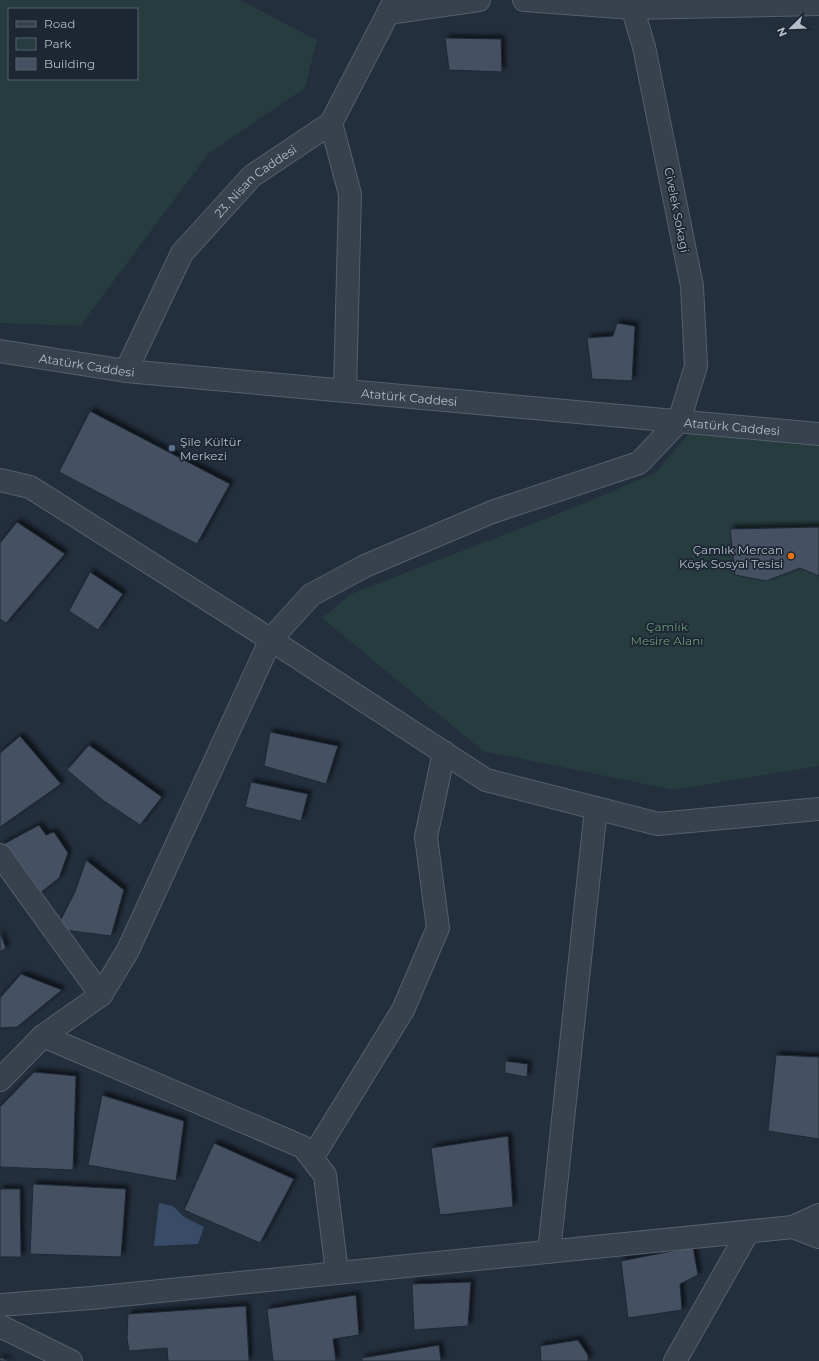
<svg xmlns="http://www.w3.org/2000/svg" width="819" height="1361" font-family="Montserrat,sans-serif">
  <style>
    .green { fill: #263c3f; fill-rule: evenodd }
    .water { fill: #394c67 }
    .building { fill: #455162; stroke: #1f2835; filter: url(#shadow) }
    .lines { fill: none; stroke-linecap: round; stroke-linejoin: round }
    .minor-casing { stroke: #565f6c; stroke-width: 24 }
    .minor { stroke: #38414e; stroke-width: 22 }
    .service-dot { fill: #5c6f8a; stroke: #1d2633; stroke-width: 1.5 }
    .food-dot { fill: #e8710a; stroke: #1d2633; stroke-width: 1.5 }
    .labels { text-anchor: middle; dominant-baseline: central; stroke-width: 3.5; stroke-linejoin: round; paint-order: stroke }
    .street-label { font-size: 12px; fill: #b4bcc9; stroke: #1d2633 }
    .poi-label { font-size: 12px; fill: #b4bcc9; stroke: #1d2633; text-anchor: start }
    .park-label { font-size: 12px; fill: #6b9a76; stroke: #1d2633 }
  </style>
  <defs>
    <filter id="shadow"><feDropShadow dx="3.5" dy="-3.5" stdDeviation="2" flood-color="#0009"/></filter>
  </defs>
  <rect width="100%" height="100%" fill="#242f3e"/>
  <g class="green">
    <path d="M0,0H240L317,40L305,88L209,153L80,326L0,323ZM9,9H137V79H9Z"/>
    <polygon points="693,429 819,440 819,766 674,790 483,751 322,618 351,594 578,506 655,473"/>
  </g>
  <polygon class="water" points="159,1203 173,1206 184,1217 204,1227 198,1244 154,1246"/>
  <g class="building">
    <polygon points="445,38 501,39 502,72 449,70"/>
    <polygon points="617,323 635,326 632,381 592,379 587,338 613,336"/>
    <polygon points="90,411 230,484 197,544 59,472"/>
    <polygon points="17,522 65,554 6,623 0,619 0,543"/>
    <polygon points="819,527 819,576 800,568 766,581 735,575 730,529"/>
    <polygon points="90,572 123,594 98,630 69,611"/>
    <polygon points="270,732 338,746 326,784 264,766"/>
    <polygon points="20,736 61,784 0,827 0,753"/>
    <polygon points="89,745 162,797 140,825 104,801 67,770"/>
    <polygon points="251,782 308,794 301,821 245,807"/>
    <polygon points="39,825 46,835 54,832 68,853 59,878 35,897 0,846"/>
    <polygon points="86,860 124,890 111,936 56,929 75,892"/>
    <polygon points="0,933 6,948 0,952"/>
    <polygon points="21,974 62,990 17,1027 0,1028 0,998"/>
    <polygon points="776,1055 819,1057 819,1139 768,1131"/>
    <polygon points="505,1061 528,1064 527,1077 505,1073"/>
    <polygon points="34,1072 76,1076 73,1170 0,1167 0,1107"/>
    <polygon points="102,1095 184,1121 176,1181 88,1165"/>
    <polygon points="508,1136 513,1207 440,1215 435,1181 431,1148"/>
    <polygon points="214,1143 294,1179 260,1243 184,1210"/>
    <polygon points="33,1184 126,1189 121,1257 30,1254"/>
    <polygon points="0,1189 20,1189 21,1257 0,1257"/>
    <polygon points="693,1247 698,1275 680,1284 682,1310 628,1318 621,1261"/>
    <polygon points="471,1282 468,1326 414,1330 412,1284"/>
    <polygon points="356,1295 359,1335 333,1339 336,1361 273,1361 267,1309"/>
    <polygon points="246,1306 249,1361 168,1361 167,1348 129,1351 127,1338 128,1314"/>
    <polygon points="578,1340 588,1355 588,1361 541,1361 540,1346"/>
    <polygon points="439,1345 441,1361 362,1361 362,1358"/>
    <polygon points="0,1357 9,1361 0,1361"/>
  </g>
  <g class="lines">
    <g class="minor-casing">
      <g id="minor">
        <polyline points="524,0 633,8 819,4"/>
        <polyline points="388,13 479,0"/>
        <polyline points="331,123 350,194 345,391"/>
        <path id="s1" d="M0,351L126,371L819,434"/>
        <path id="s2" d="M126,371L182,253L252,176L331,123L395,0"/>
        <polyline points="0,480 30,487 251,627 486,780 658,824 819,809"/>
        <polyline points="0,855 101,995"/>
        <polyline points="43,1036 303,1147 325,1175 337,1273"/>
        <polyline points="0,1080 43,1036 101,995 128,950 271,639 311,595 365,566 492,512 639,463 679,421 696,366 692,286 644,47 630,0"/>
        <polyline points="312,1158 403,1010 438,928 426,837 444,752"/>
        <polyline points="793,1227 819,1237"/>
        <polyline points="549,1252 596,808"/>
        <polyline points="0,1305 91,1298 793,1227 819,1215"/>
        <polyline points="0,1326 71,1361"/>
        <polyline points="675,1361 748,1232"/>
      </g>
    </g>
    <use href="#minor" class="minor"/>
  </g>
  <circle class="service-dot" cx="172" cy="448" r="4"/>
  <circle class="food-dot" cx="791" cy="556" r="4"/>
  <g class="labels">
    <g class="street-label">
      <text stroke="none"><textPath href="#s2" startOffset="234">23. Nisan Caddesi</textPath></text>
      <text transform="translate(677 210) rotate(79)">Civelek Sokagi</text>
      <text stroke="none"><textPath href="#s1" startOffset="88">Atatürk Caddesi</textPath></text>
      <text stroke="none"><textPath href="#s1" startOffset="412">Atatürk Caddesi</textPath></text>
      <text stroke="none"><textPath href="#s1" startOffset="736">Atatürk Caddesi</textPath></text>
    </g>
    <g class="poi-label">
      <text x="180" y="441">Şile Kültür<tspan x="180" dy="14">Merkezi</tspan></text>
      <text x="783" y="549" text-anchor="end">Çamlık Mercan<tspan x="783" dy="14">Köşk Sosyal Tesisi</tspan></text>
    </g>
    <g class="park-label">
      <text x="667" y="626">Çamlık<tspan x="667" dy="14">Mesire Alanı</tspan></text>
    </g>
  </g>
  <rect x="8" y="8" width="130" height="72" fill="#1d2633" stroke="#59626f"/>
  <rect x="16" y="21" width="20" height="6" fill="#38414e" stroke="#59626f"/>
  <text x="44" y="28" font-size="12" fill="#b4bcc9">Road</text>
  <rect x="16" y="38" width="20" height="12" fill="#263c3f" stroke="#59626f"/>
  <text x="44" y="48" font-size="12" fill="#b4bcc9">Park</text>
  <rect x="16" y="58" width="20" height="12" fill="#455162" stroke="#59626f"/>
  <text x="44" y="68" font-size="12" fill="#b4bcc9">Building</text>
  <g transform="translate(791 28) rotate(247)" stroke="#1d2633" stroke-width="3" paint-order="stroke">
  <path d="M0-3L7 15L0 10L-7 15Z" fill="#b4bcc9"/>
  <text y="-6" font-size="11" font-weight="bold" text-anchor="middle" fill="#b4bcc9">N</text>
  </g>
</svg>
